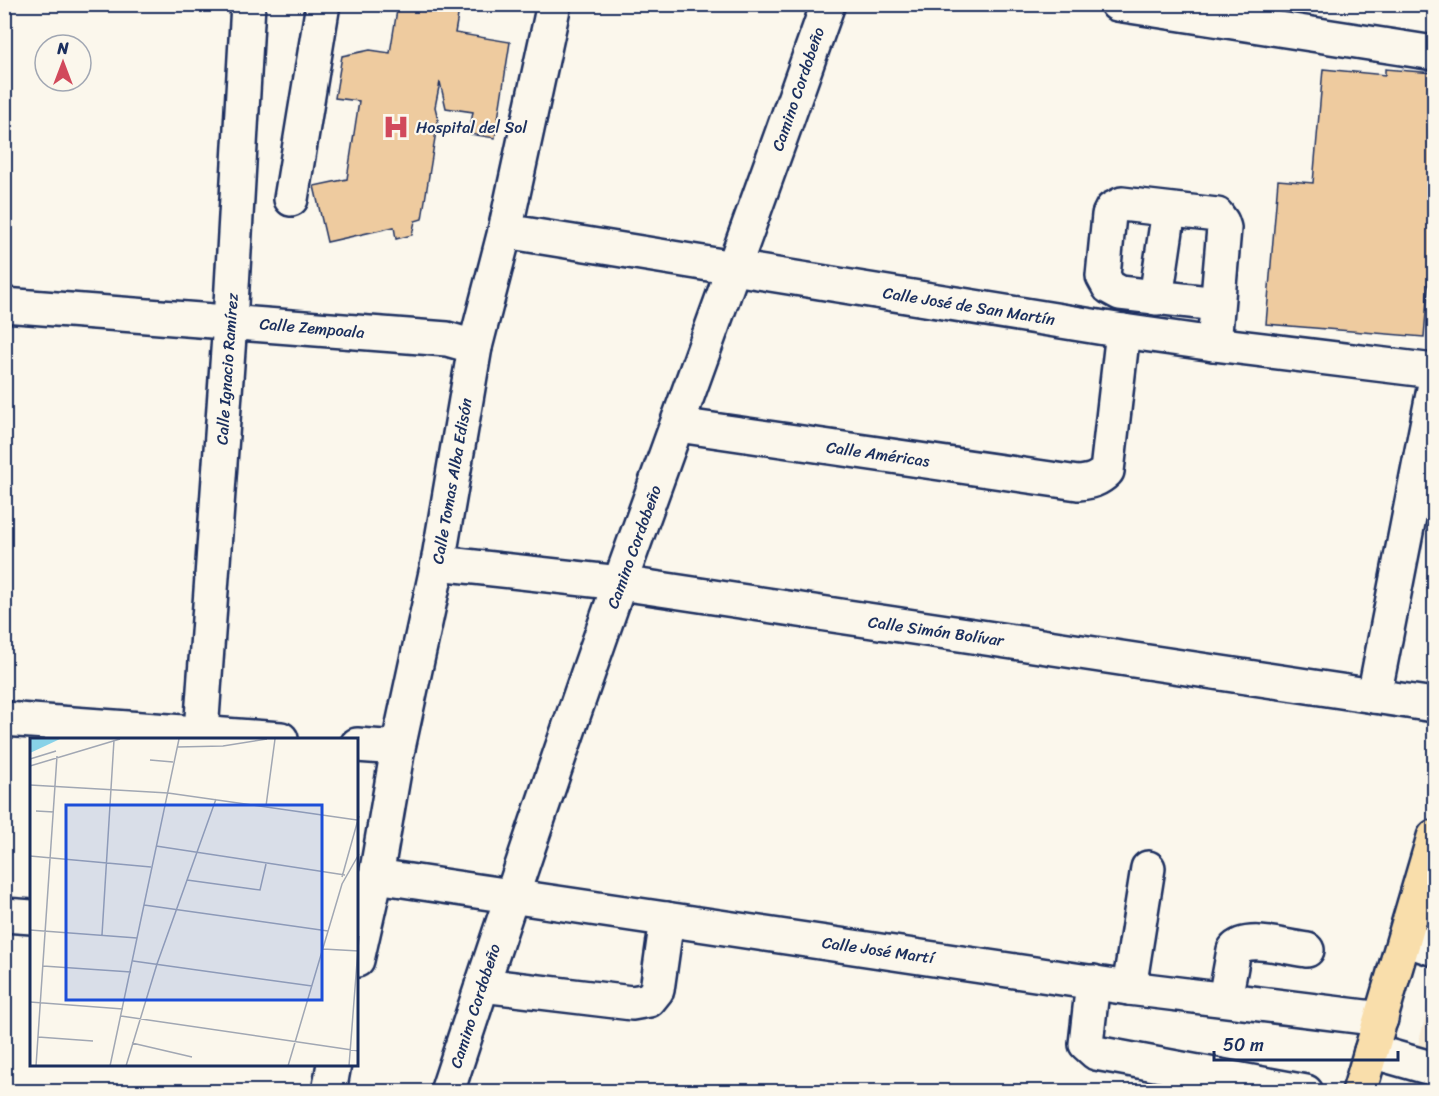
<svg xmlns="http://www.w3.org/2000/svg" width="1439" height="1096" font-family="Sriracha,sans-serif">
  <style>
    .built { fill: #f7ead5 }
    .building { fill: #eecb9f; stroke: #1b2f5e; stroke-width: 1.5 }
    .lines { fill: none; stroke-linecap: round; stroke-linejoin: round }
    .minor-casing { stroke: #1b2f5e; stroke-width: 38 }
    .major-casing { stroke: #1b2f5e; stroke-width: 38 }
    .minor { stroke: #fbf7ec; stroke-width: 33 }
    .major { stroke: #f9deab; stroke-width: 33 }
    .labels { text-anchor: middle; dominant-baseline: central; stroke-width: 4.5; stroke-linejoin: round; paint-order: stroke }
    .street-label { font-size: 16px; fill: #1b2f5e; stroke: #fbf7ec }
    .poi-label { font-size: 16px; fill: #1b2f5e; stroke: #fbf7ec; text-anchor: start }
    .inset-road { fill: none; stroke: #a1a7b3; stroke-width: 1.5 }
    .view { fill: #1d4ed8; fill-opacity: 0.15; stroke: #1d4ed8; stroke-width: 3 }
    .inset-edge { fill: none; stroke: #1b2f5e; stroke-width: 3 }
  </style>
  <rect width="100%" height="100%" fill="#fbf7ec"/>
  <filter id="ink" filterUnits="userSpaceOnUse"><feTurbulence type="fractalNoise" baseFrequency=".0167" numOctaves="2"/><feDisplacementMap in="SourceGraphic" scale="12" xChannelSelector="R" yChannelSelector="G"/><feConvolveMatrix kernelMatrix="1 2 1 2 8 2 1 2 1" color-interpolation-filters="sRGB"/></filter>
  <g filter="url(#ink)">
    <polygon class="built" points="1434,984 1434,1091 1406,1091"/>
    <g class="building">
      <polygon points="398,4 460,4 455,33 510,42 495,138 469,134 473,112 446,108 440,82 435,107 438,119 422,219 415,221 412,235 396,239 394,227 327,242 314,186 347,179 359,101 335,98 342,56 370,50 390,53"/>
      <polygon points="1323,69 1385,75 1385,69 1434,73 1434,213 1424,337 1266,324 1278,180 1313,183"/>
    </g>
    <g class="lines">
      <g class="minor-casing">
        <g id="minor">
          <polyline points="1117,4 1434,53"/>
          <polyline points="291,199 323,4"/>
          <polyline points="505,231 1123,331 1214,344 1434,371"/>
          <polyline points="1156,298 1169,210"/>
          <polyline points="4,305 447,339 475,347"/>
          <polyline points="1214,344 1224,228 1222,222 1217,215 1122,204 1112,209 1109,215 1103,276 1109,287 1120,293 1217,304"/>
          <path d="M678,425L1078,483C1090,482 1098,480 1107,471L1123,331"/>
          <polyline points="438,563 620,583 1434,705"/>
          <polyline points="1374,696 1434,389"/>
          <polyline points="4,719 281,739"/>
          <polyline points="201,732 230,322 248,4"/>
          <polyline points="357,745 398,748"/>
          <polyline points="376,876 1129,988 1381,1019"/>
          <polyline points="4,915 32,917"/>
          <polyline points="1405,939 1434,949"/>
          <polyline points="357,960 376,876 398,748 438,563 475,347 505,231 554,4"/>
          <polyline points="1093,982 1086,1044 1096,1053 1306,1092"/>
          <polyline points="482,985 632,1003 649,1000 657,990 667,919"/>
          <polyline points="1129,988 1148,868"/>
          <path d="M1225,999L1234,950C1246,935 1289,948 1307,950"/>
          <polyline points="1371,1051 1434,1069"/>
          <polyline points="329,1092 334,1064"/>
          <path d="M447,1092C503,921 560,751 620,582C690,389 760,197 828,4"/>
        </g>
      </g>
      <g class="major-casing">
        <polyline id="major" points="1359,1092 1434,837"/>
      </g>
      <use href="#minor" class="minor"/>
      <use href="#major" class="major"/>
    </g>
  </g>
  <defs>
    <g id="hospital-bare" transform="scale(2.07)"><path d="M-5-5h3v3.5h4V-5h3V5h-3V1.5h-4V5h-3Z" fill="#d1495b" stroke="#fbf7ec" stroke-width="2.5" paint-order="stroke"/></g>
  </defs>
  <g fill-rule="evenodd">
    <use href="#hospital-bare" x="396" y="127"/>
  </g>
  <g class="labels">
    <g class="street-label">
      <text transform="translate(798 89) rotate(-71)">Camino Cordobeño</text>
      <text transform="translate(969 306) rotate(9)">Calle José de San Martín</text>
      <text transform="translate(312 328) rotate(5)">Calle Zempoala</text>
      <text transform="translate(227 369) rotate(-86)">Calle Ignacio Ramírez</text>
      <text transform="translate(878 454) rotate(8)">Calle Américas</text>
      <text transform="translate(452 481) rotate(-80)">Calle Tomas Alba Edisón</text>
      <text transform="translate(634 547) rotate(-70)">Camino Cordobeño</text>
      <text transform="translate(936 631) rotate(8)">Calle Simón Bolívar</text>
      <text transform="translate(878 950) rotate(8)">Calle José Martí</text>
      <text transform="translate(475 1006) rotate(-72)">Camino Cordobeño</text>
    </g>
    <g class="poi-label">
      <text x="416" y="127">Hospital del Sol</text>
    </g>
  </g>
  <g transform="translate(30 738)">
    <rect width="328" height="328" fill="#fbf7ec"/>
    <path d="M0,1H30L0,15Z" fill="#88d2e8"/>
    <path class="inset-road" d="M147,9L193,8L237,1M0,21L26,13M120,22L143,24M0,28L90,1M0,47L138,55L327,82M236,68L245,1M6,73L24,74M126,108L315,137M0,118L121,129M312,139L329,78M157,142L230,152L236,126M114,167L298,193M0,192L107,200M72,197L84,2M293,211L329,213M103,223L282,248M13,228L101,234M0,264L93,271M91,278L329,313M8,299L63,303M102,305L162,319M6,328L27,18M80,328L149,1M96,328L127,226L186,61M258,328L312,146L329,116M319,328L329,198"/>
    <path class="view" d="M36,67H292V262H36Z"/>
    <rect width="328" height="328" class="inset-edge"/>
  </g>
  <rect width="1439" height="1096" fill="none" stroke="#fbf7ec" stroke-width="24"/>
  <rect x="12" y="12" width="1415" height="1072" fill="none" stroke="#1b2f5e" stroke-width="2" filter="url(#ink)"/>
  <g transform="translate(63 63)"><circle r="28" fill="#fbf7ec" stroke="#a1a7b3" stroke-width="1.5"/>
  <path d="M0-4.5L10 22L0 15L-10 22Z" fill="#d1495b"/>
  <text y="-9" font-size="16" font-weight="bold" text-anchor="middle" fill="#1b2f5e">N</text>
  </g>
  <path d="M1214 1051v9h184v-9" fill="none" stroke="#1b2f5e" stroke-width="3"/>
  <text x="1223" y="1051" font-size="18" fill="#1b2f5e" stroke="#fbf7ec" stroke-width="4.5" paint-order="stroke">50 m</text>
</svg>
